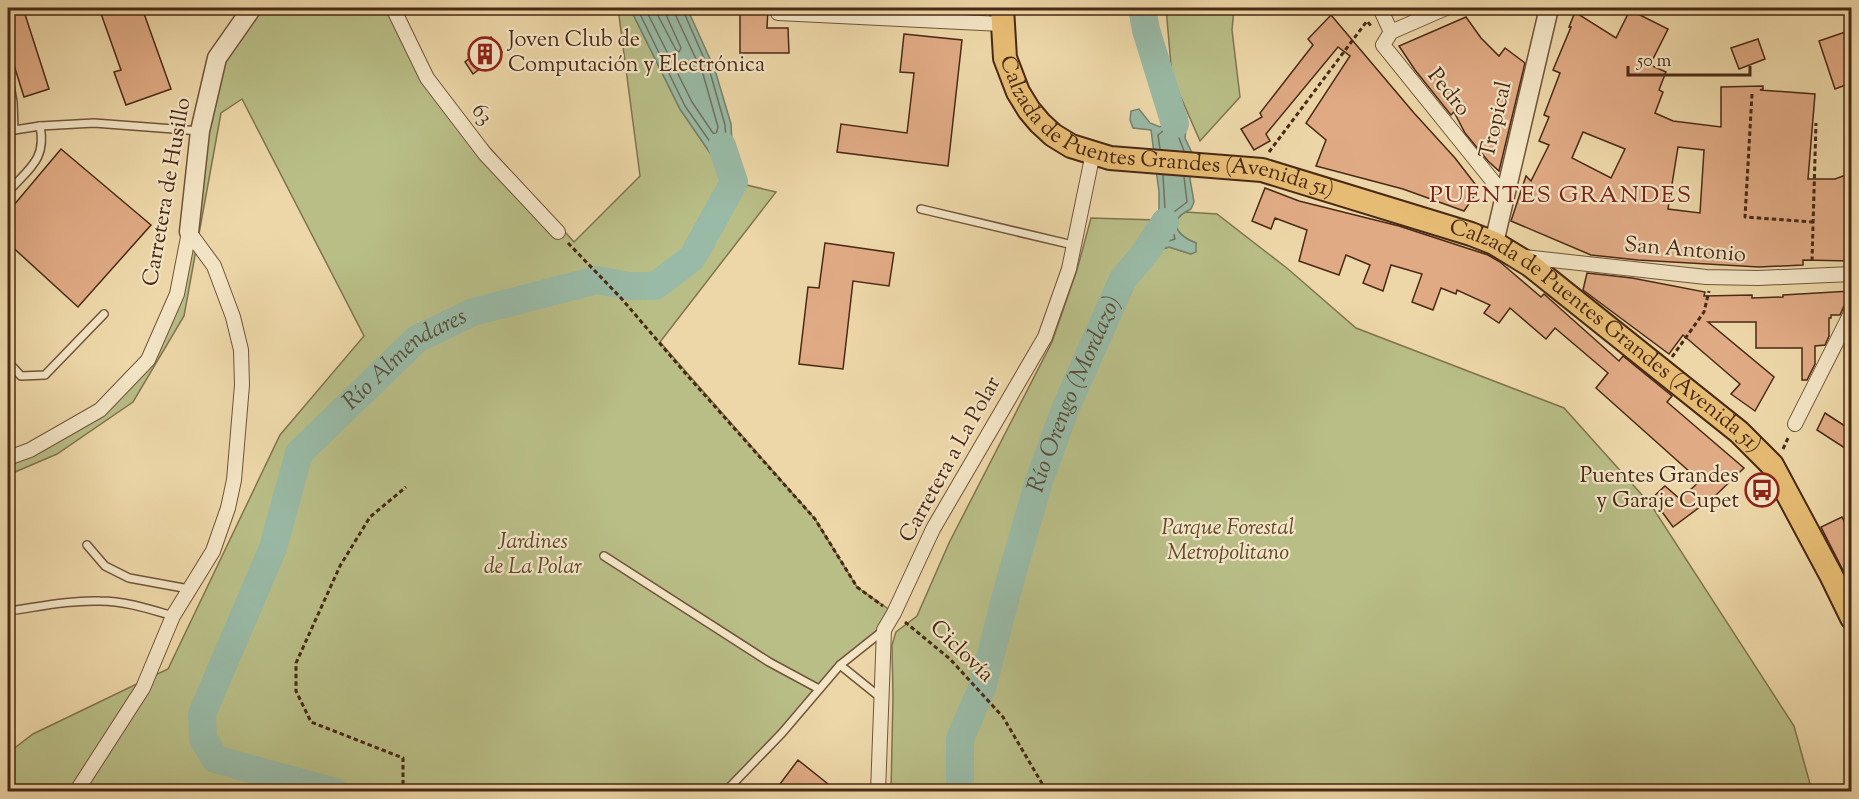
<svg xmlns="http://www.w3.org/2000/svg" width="1859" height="799" font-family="'Sorts Mill Goudy',serif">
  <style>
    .green { fill: #b9be87; stroke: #81744e; stroke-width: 1.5 }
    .water { fill: #99baa6; stroke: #79806c; stroke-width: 1.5 }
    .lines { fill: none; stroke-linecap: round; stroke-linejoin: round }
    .shore { stroke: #71725e; stroke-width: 1.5 }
    .river { stroke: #99baa6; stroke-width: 28 }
    .building { fill: #e0aa84; stroke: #492915; stroke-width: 1.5; fill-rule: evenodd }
    .service-casing { stroke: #72543a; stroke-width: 10 }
    .minor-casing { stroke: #72543a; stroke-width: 16 }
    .tertiary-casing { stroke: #72543a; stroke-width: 21 }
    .primary-casing { stroke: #492915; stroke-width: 26 }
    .path { stroke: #492915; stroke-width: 3; stroke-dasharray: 4.5 3; stroke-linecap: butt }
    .service { stroke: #f3e5c6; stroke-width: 7 }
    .minor { stroke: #f3e5c6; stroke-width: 14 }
    .tertiary { stroke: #f3e5c6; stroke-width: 18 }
    .primary { stroke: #e6bc74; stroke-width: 22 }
    .labels { text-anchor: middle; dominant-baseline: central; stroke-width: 4.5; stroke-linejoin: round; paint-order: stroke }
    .poi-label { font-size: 22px; fill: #492915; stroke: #f3e5c6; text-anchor: start }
    .street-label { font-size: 22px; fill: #492915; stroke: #f3e5c6 }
    .park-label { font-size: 22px; font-style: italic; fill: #5f472c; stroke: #f3e5c6 }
    .neighbourhood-label { font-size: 24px; letter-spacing: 1.5px; fill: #7a1f14; stroke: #f3e5c6 }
    .water-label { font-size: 24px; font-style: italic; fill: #5d4d39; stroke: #f3e5c6 }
  </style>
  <rect width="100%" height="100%" fill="#edd7a8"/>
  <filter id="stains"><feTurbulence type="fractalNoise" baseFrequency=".00333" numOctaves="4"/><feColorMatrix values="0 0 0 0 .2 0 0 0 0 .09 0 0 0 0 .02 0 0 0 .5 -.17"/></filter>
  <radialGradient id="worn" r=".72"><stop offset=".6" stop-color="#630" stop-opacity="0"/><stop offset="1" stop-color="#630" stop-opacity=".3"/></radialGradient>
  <g class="green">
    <polygon points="252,8 393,8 427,78 574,242 640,176 618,8 630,8 680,109 715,160 734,182 776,192 660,342 815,519 857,587 894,613 889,622 819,689 721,791 8,791 8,753 33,734 168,669 280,435 364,336 242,99 221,113 184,316 133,402 57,454 8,475 8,458 100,410 148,360 177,294 217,58"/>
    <polygon points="1166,8 1234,8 1232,30 1240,97 1200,141 1172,77"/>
    <path d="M1185,212L1217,214L1288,269L1356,328L1564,408L1651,505L1794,726L1812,791L891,792L893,697L892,645L896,632L917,616L949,543L1052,342L1077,270L1091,218L1157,220L1154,231L1157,251L1169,247L1191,254L1196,243C1181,237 1166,225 1185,212Z"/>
  </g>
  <g class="water">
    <polygon points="630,8 687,8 715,70 731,124 734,182 715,160 680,109"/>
    <path d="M1173,85L1187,117L1185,138L1194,157L1190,179L1194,202L1191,209C1167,220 1175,235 1196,243V252L1191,254L1169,247L1145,253L1154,231L1159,209V192L1151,130L1133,128L1130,120L1131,111L1139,109L1150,123L1160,127L1164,124L1161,117C1165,106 1162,102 1155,93Z"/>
  </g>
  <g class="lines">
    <g class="shore">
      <polyline points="637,8 685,106 720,156 725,159 727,156 725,125 710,72 682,8"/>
      <polyline points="645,8 692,102 713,133 716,134 718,127 703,74 675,14 675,8"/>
      <polyline points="654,8 676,50 679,52 681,48 667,17 666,8"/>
      <polyline points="1160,149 1158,135 1169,126 1167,117 1169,104 1172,102 1181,117 1179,138 1184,151"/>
      <polyline points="1163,175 1165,210 1157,240 1159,244 1175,239 1170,220 1174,212 1187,202 1184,177"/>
    </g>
    <g class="river">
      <polyline points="1142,8 1146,30 1175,124"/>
      <path id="s1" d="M335,792L215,759L203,738L202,714L273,548L299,453L417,339L473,312L597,280L628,286H655L692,258L734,182L722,146"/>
      <path id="s2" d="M960,792V739L982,688L1010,581L1039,481L1066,407L1123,279L1145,253L1165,222"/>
    </g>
  </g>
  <g class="building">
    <polygon points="8,8 23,8 49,89 24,97 8,46"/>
    <polygon points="99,8 142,8 171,89 126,105 114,72 121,70"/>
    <polygon points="740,8 768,8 767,28 788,28 789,53 740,53"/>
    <path d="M1630,10L1668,29L1650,65L1666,72L1659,90L1663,92L1655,113L1673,121L1721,127V87L1763,86V89L1760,90L1815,94L1808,179H1835L1851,173V261L1803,260V265L1759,267L1638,260L1591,255L1511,221L1526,176L1531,181L1549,145L1539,141L1549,117L1544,115L1560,73L1553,70L1571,27H1569L1575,12L1616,38ZM1583,132L1625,149L1611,178L1572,158ZM1678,147L1704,150L1700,213L1668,209Z"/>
    <polygon points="1331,15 1414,113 1455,158 1479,189 1464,211 1403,189 1316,166 1326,140 1306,123 1350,56 1338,47 1266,134 1270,141 1254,150 1241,129 1262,117 1260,113 1313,45 1308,39"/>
    <polygon points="1466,17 1481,38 1499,56 1505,48 1525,63 1499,171 1488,161 1465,133 1454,112 1451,115 1415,70 1399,46"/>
    <polygon points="1851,30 1851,83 1835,89 1819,41"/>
    <polygon points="904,34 962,40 948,166 837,152 841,124 907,133 914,73 900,72"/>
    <polygon points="491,37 502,52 473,74 465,62 472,56 470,53"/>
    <polygon points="1758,39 1765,59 1739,69 1731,48"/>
    <polygon points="61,149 151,225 78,307 8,243 8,212"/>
    <polygon points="1265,188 1299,201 1399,226 1488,255 1500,262 1541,297 1544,294 1619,361 1623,356 1672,396 1667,402 1744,468 1716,495 1673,527 1652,498 1665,486 1680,499 1700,481 1596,388 1608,373 1555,328 1546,339 1510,308 1499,323 1484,313 1490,305 1457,290 1456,294 1441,288 1433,310 1412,302 1422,274 1391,265 1383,291 1363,283 1370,265 1346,255 1339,275 1299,261 1307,230 1275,218 1271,229 1252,221"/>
    <polygon points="825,243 894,253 889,286 853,281 843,369 799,364 808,287 819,288"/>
    <polygon points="1587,273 1632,278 1705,292 1704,296 1752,295 1752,298 1783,297 1783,295 1851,291 1851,301 1844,306 1840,315 1831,315 1831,318 1829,318 1829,336 1825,345 1815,346 1815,364 1807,380 1802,380 1802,348 1756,348 1756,322 1708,322 1774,377 1755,411 1731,394 1740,384 1683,335 1669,354 1583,290"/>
    <polygon points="1825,413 1851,430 1851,452 1817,430"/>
    <polygon points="1842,517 1851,535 1851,586 1821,527"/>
    <polygon points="798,760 838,792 774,792"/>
  </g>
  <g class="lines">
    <g class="service-casing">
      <g id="service">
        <polyline points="8,75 13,102 14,130"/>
        <polyline points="8,131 40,126 94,123 200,131"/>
        <path d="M8,192C28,169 47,160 40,126"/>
        <polyline points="921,209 1073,245"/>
        <polyline points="8,362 21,376 45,375 104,314"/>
        <polyline points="87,545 105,566 129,578 189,589"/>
        <polyline points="604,556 769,662 819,689"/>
        <path d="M8,611C38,607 69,600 100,601C125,601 149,609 173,616"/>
        <polyline points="840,665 881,698"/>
        <polyline points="725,792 782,733 840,665 884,630"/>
      </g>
    </g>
    <g class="minor-casing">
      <g id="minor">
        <polyline points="393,8 427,78 485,154 558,232"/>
        <polyline points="779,8 778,13 1002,24"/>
        <polyline points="1380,8 1391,32"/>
        <polyline points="1446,8 1391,32 1383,45 1504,195"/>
        <polyline points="1524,257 1706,277 1758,278 1852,274"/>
        <polyline points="1795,424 1852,311"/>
        <polyline points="8,458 30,450 100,410 148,360 177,294 189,232"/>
        <polyline points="76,792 143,688 173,616 213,551 228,508 234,480 242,385 241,350 233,317 214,266 189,232"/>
        <polyline points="878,792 884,630 894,613 933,529 1045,337 1069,269 1093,153"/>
      </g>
    </g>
    <g class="tertiary-casing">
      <g id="tertiary">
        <polyline points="189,232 200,131 217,58 252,8"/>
        <polyline points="1494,243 1549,8"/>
      </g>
    </g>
    <g class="primary-casing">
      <g id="primary">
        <path id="s3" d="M1002,8L1005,58L1018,92L1029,110L1040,123L1053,135L1071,146L1110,158L1262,170L1471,234L1494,243L1530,265L1739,432L1772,465L1831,575L1852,618"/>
      </g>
    </g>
    <g class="path">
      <polyline points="1752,94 1745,217 1813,222"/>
      <polyline points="1269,152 1367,21 1371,26"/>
      <polyline points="568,243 621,298 686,374 815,519 857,587 883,606"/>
      <polyline points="1812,261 1816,123"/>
      <polyline points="1672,357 1704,312 1709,291"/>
      <polyline points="1783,449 1789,436"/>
      <polyline points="905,622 950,659 1003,717 1047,792"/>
      <polyline points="403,792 403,758 311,722 296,691 296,663 340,566 370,517 406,487"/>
    </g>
    <use href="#service" class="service"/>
    <use href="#minor" class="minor"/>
    <use href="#tertiary" class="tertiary"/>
    <use href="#primary" class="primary"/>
  </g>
  <defs>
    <g id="building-ring" transform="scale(1.725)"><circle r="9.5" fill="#f3e5c6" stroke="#8f2418" stroke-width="1.5"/><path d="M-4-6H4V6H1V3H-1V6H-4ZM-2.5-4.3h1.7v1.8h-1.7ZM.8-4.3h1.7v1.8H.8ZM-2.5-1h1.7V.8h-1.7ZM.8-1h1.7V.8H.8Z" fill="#8f2418"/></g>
    <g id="bus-ring" transform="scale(1.725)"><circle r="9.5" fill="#f3e5c6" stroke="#8f2418" stroke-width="1.5"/><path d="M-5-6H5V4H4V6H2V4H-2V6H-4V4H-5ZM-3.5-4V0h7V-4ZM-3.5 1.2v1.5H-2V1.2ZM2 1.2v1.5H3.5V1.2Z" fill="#8f2418"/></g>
  </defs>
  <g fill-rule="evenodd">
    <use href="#building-ring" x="485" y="54"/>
    <use href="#bus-ring" x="1762" y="490"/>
  </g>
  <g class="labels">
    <g class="poi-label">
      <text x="508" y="41">Joven Club de<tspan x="508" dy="25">Computación y Electrónica</tspan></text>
      <text x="1739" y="477" text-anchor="end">Puentes Grandes<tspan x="1739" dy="25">y Garaje Cupet</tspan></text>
    </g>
    <g class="street-label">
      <text transform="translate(1448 93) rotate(51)">Pedro</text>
      <text transform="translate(481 115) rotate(52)">63</text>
      <text stroke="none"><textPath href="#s3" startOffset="240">Calzada de Puentes Grandes (Avenida 51)</textPath></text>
      <text transform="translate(1497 120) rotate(-77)">Tropical</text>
      <text transform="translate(168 192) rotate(-80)">Carretera de Husillo</text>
      <text transform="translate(1685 251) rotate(5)">San Antonio</text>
      <text stroke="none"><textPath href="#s3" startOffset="744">Calzada de Puentes Grandes (Avenida 51)</textPath></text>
      <text transform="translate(951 460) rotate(-61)">Carretera a La Polar</text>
      <text transform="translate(961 652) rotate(44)">Ciclovía</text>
    </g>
    <g class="park-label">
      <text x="1228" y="529">Parque Forestal<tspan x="1228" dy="25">Metropolitano</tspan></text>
      <text x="533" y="543">Jardines<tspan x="533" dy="25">de La Polar</tspan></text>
    </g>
    <g class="neighbourhood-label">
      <text x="1561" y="196">PUENTES GRANDES</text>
    </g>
    <g class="water-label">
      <text stroke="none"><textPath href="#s1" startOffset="594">Río Almendares</textPath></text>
      <text stroke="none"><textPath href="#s2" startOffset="417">Río Orengo (Mordazo)</textPath></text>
    </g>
  </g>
  <rect width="1859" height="799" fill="none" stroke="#edd7a8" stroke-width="30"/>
  <rect x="9" y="9" width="1841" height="781" fill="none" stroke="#492915" stroke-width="3"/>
  <rect x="15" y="15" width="1829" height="769" fill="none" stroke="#492915" stroke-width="1.5"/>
  <path d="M1628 66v9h122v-9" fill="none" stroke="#492915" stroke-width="3"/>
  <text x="1637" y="66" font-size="18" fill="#492915" stroke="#f3e5c6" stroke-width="4.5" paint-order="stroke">50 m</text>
  <rect width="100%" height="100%" filter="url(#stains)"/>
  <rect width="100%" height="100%" fill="url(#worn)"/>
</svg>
